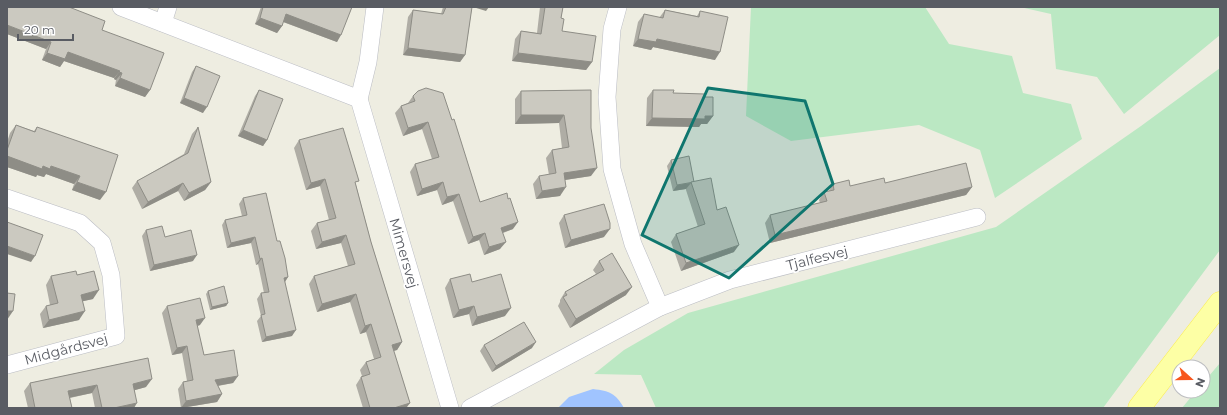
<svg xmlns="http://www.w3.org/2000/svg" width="1227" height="415" font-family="Montserrat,sans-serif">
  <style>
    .green { fill: #bbe8c3 }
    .water { fill: #a0c4ff }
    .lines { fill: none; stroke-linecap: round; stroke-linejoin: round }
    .street-casing { stroke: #bbbdc4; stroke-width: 18 }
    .primary-casing { stroke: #fcec4b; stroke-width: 23 }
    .street { stroke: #fff; stroke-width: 17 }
    .primary { stroke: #fdffa5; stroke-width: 22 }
    .wall { fill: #afada5 }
    .shaded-wall { fill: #8e8d86 }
    .building { fill: #cbc9c0; stroke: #8e8d86 }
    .marked { fill: #0f766e; fill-opacity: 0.2; stroke: #0f766e; stroke-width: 3; stroke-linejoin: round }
    .labels { text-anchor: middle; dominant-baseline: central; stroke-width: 3.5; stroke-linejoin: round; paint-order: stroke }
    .street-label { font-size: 14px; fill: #595c63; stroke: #fff }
  </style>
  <rect width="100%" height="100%" fill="#eeede1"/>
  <g class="green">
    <polygon points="751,7 925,7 949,44 1012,56 1023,93 1071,104 1082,139 995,198 980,150 919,125 791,141 746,116"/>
    <polygon points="1020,7 1220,7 1220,35 1124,114 1097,77 1056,69 1051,14"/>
    <polygon points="1220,68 1220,250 1103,408 656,408 641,375 594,374 624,350 688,313 996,227 1141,126"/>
    <polygon points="1220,363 1220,408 1182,408 1196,391 1203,391 1203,383"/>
  </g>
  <path class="water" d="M593,389C610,391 615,393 624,408H558L569,397Z"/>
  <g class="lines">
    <g class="street-casing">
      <g id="street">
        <polyline points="121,7 359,99 450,408"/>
        <polyline points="618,7 612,29 607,97 612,169 633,244 660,307"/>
        <polyline points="163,23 168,7"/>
        <polyline points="359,99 368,62 375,7"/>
        <polyline points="7,198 80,223 102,243 111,275 116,336 7,365"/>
        <polyline points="470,408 660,307 730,280 977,217"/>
      </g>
    </g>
    <g class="primary-casing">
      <polyline id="primary" points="1139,408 1220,303"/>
    </g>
    <use href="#street" class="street"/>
    <use href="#primary" class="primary"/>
  </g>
  <g class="wall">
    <polygon points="261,7 352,7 337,42 283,22 282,26 277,33 255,24"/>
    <polygon points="443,7 472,7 465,55 460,62 403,55 408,17 413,10 441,14"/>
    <polygon points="540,7 563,7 561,18 562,31 592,62 586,70 512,61 515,39 521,31 537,33"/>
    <polygon points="665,10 697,16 700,11 715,60 653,47 651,50 633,46 638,22 644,14 659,18"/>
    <polygon points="102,30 150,90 145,97 115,86 116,80 114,79 114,78 64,61 60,67 42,60 46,49 7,34"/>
    <polygon points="196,66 203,113 180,103 192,72"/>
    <polygon points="259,90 267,140 263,146 238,136 255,96"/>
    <polygon points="591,90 591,176 565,180 560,196 536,199 533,184 539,176 549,175 546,158 552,150 562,148 559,123 515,124 515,99 521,91"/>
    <polygon points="653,90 673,93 705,97 713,116 707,124 701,124 699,127 646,126 647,98"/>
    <polygon points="413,96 452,120 480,202 513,229 503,233 500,249 484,255 479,240 468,244 453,201 442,205 437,190 417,196 410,172 415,164 432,159 422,129 403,136 395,113 401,106 408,103"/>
    <polygon points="16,125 34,131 37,127 100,200 72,190 74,184 46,174 44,177 37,175 36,177 7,167 7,142 10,133"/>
    <polygon points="198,127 211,182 205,190 184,201 178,191 142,209 132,188 137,181 184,154 192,134"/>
    <polygon points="299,140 356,185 371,242 402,342 397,350 393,351 410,403 406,408 363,408 356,385 361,377 362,376 360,370 366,362 374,359 366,332 360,334 350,302 317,312 309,284 314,276 348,266 341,243 316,249 311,231 317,223 329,220 320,186 306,190 294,148"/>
    <polygon points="671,160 694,182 717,210 734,252 681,271 671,242 676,234 698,227 686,190 686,189 673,191 667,166"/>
    <polygon points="885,183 972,187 966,195 770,243 765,223 770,215 820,203 819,200 824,192 828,192 833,184 850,186"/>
    <polygon points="243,198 277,241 288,277 285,282 292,336 262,342 257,321 261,316 257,299 261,293 264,293 258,264 256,265 251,243 227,248 222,225 225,220 242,216 239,204"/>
    <polygon points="564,215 604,237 565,248 559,223"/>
    <polygon points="146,230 165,237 193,261 150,271 142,236"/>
    <polygon points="599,261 626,295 570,328 558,306 560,302 560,300 565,292 596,274 593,270"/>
    <polygon points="77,275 93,299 83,301 79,320 43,328 40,314 46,306 50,305 46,285 51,276"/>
    <polygon points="450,279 472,282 505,316 472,326 469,314 453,318 445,288"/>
    <polygon points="208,291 228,303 226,306 210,310 206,294"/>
    <polygon points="167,306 200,325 197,326 204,355 238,376 233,383 218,386 222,394 217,402 181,408 178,389 183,382 187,381 182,353 172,355 162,313"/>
    <polygon points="484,345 532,348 492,372 480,351"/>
    <polygon points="148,358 146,387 135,390 134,408 95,408 92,393 70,398 72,408 28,408 24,391 30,383"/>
  </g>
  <g class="shaded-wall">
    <polygon points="473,7 489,7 486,11"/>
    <polygon points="286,14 341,35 337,42 281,21"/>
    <polygon points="260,18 282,26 277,33 255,24"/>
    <polygon points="7,25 51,42 46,49 7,34"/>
    <polygon points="638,39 657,39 720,52 715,60 653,47 651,50 633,46"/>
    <polygon points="408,48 465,55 460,62 403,55"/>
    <polygon points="68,52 120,71 114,78 64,61 60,67 42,60 47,53"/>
    <polygon points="518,53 592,62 586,70 512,61"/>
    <polygon points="119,72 122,73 116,80 114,79"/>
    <polygon points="120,78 150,90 145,97 115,86"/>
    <polygon points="184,98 207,107 203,113 180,103"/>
    <polygon points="521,115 564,115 559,123 515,124"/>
    <polygon points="705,116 713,116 707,124 701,124 699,127 646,126 652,118"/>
    <polygon points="428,122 422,129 403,136 408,128"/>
    <polygon points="243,130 267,140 263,146 238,136"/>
    <polygon points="7,156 43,166 51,166 80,176 74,184 46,174 44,177 37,175 36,177 7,167"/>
    <polygon points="597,168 591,176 558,181 564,173"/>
    <polygon points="325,179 320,186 306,190 311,183"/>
    <polygon points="77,182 106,192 100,200 72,190"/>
    <polygon points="211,182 205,190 184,201 189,193"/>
    <polygon points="443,182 437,190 417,196 422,189"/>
    <polygon points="183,183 178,191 142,209 148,202"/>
    <polygon points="691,183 686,189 673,191 677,185"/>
    <polygon points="566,187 560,196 536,199 542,191"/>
    <polygon points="972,187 966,195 770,243 775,235"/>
    <polygon points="459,194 453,201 442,205 447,197"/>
    <polygon points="518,222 513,229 496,235 501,228"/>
    <polygon points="610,229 604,237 565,248 571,240"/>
    <polygon points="485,233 479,240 468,244 473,237"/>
    <polygon points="346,235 341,243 316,249 322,242"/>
    <polygon points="255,237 251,243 227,248 231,243"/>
    <polygon points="506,242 500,249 484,255 489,247"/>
    <polygon points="739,245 734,252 681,271 686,263"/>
    <polygon points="7,246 35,256 31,262 7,254"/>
    <polygon points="197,255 193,261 150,271 154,265"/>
    <polygon points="262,258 258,264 256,265 260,259"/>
    <polygon points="288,277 284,283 284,278"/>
    <polygon points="632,287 626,295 570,328 576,319"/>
    <polygon points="99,290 93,299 75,303 81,295"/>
    <polygon points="356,294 350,302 317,312 322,304"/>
    <polygon points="228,303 226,306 210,310 212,307"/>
    <polygon points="474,306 469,314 453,318 459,310"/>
    <polygon points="511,308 505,316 472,326 477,317"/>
    <polygon points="7,311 13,311 7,320"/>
    <polygon points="85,311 79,320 43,328 49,320"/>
    <polygon points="205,318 200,325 191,328 196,320"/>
    <polygon points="371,324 366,332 360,334 365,326"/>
    <polygon points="296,330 292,336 262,342 266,337"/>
    <polygon points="402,342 397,350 386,353 392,345"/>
    <polygon points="536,342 532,348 492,372 496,366"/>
    <polygon points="187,346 182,353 172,355 177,348"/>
    <polygon points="238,376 233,383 210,387 215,380"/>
    <polygon points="152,379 146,387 128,392 133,384"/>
    <polygon points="97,385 92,393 63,399 68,391"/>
    <polygon points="222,394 217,402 181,408 186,401"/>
    <polygon points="137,403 134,408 114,408"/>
    <polygon points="410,403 406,408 394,408"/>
  </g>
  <g class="building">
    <polygon points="7,7 69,7 105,21 102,30 164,53 150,90 120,78 122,73 119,72 120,71 68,52 65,59 47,53 51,42 7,25"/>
    <polygon points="263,7 352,7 341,35 286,14 282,26 260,18"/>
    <polygon points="446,7 472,7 465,55 408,48 413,10 443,14"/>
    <polygon points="545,7 563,7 561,18 564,19 562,31 596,36 592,62 518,53 521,31 541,34"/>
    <polygon points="665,10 699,17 700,11 728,17 720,52 657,39 656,42 638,39 644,14 663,18"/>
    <polygon points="196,66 220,76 207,107 184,98"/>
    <polygon points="426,88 443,93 452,120 454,119 480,202 507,193 508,199 510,198 518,222 501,228 506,242 489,247 485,233 473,237 459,194 447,197 443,182 422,189 415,164 439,157 428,122 408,128 401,106 415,101 413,96 418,91"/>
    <polygon points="259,90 283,99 267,140 243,130"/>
    <polygon points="591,90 591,128 597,168 564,173 566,187 542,191 539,176 556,173 552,150 569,147 564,115 521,115 521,91"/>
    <polygon points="653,90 674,90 673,93 705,94 705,97 713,97 713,116 705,116 705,119 652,118"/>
    <polygon points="16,125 35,132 37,127 118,155 106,192 77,182 80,176 51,166 50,169 43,166 42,169 7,156 7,150"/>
    <polygon points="198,127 211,182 189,193 183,183 148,202 137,181 188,153"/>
    <polygon points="343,128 359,181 355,182 371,242 402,342 392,345 410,403 394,408 370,408 361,377 370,374 366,362 381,357 371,324 365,326 356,294 322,304 314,276 355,264 346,235 322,242 317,223 336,218 325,179 311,183 299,140"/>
    <polygon points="689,156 694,182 677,185 671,160"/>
    <polygon points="966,163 972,187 775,235 770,215 827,201 824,192 834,190 833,184 849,180 850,186 884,178 885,183"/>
    <polygon points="711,178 717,210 726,207 739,245 686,263 676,234 705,224 691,182"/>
    <polygon points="266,193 277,241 280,241 285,258 288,277 284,278 296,330 266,337 261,315 265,314 261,293 269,292 262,258 260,259 255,237 231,243 225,220 247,215 243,198"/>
    <polygon points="604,204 610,223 610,229 571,240 564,215"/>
    <polygon points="7,222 43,235 35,256 7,246"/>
    <polygon points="162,226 165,237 191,230 197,255 154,265 146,230"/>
    <polygon points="612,253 632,287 576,319 563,297 567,295 565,292 604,270 599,261"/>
    <polygon points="76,271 77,275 94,271 99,290 81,295 85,311 49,320 46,306 58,303 51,276"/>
    <polygon points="470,274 472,282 501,274 511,308 477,317 474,306 459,310 450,279"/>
    <polygon points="224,286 228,303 212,307 208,291"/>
    <polygon points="7,293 15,294 13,311 7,311"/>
    <polygon points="200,298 205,318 196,320 204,355 234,350 238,376 215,380 222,394 186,401 183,382 193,380 187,346 177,348 167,306"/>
    <polygon points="524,322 536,342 496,366 484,345"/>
    <polygon points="148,358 152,379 133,384 137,403 114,408 102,408 97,385 68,391 72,408 35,408 30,383"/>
  </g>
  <path class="marked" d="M708,88L805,101L833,184L729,278L642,235Z"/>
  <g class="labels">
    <g class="street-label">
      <text transform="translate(404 253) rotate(74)">Mimersvej</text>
      <text transform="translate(817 258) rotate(-14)">Tjalfesvej</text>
      <text transform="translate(66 349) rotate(-15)">Midgårdsvej</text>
    </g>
  </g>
  <rect width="1227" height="415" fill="none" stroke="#595c63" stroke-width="16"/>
  <g transform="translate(1191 379) rotate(111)"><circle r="19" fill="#ffffff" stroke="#bdbec1"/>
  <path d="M0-3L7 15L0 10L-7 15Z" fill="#f7571e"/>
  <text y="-6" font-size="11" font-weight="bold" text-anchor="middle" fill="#595c63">N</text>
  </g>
  <path d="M18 34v6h55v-6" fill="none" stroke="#595c63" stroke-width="2"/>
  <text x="24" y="34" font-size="12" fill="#595c63" stroke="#ffffff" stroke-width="3" paint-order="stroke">20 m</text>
</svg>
